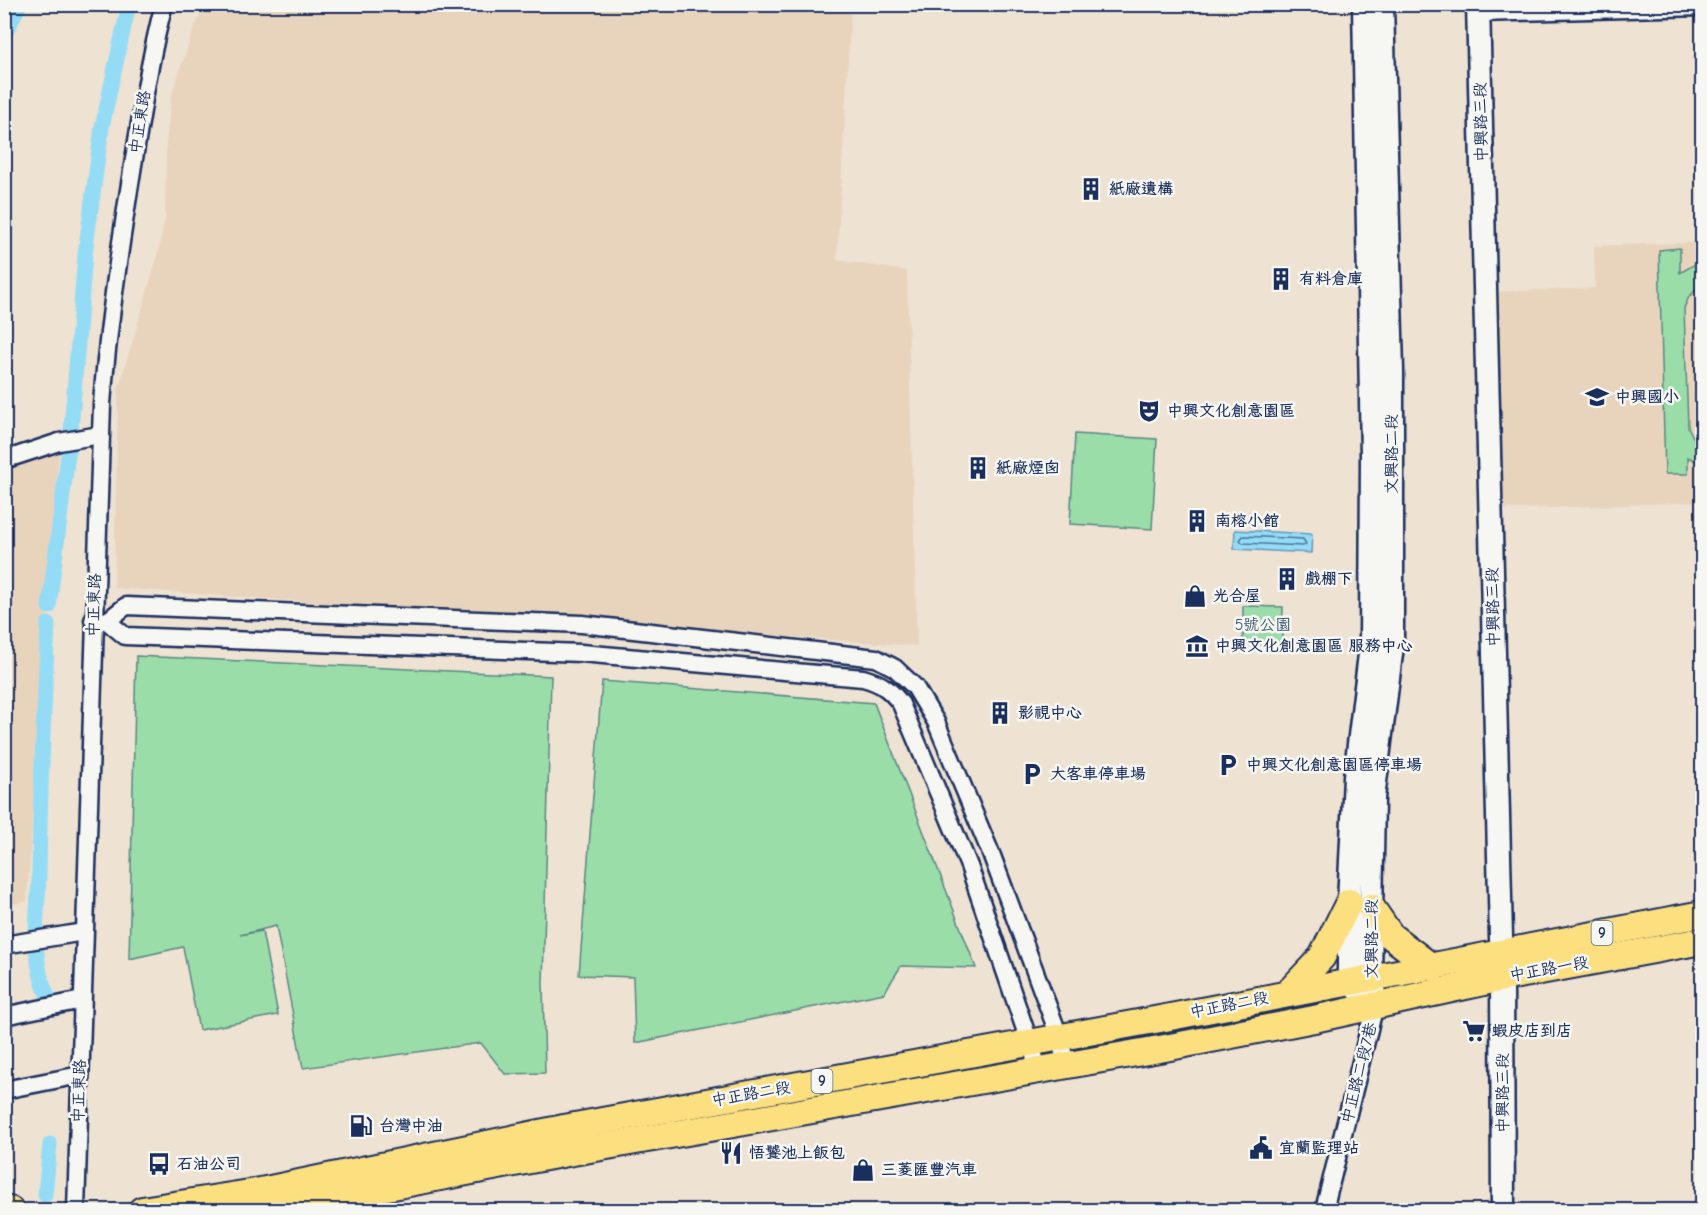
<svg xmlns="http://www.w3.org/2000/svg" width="1707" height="1215" font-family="'Comic Neue','LXGW WenKai TC',sans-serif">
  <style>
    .built { fill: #e8d4bd }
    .green { fill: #9adda9; stroke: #5a8684; stroke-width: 1.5 }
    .water { fill: #94dcf6; stroke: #6497b9; stroke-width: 1.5 }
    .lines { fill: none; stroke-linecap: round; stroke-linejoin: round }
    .shore { stroke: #4b749b; stroke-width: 1.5 }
    .canal { stroke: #94dcf6; stroke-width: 15 }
    .street-casing { stroke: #1b2f5e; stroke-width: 21 }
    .secondary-casing { stroke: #1b2f5e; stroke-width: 27 }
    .primary-casing { stroke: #1b2f5e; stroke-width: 30 }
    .street { stroke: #f6f6f2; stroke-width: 16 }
    .secondary { stroke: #f6f6f2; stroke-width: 22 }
    .primary { stroke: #fce080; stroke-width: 26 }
    .labels { text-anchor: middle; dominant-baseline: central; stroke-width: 5; stroke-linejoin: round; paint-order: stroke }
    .shield { fill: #f6f6f2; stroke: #5d6b8a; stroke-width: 1.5 }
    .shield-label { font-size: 15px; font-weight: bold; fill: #1b2f5e }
    .street-label { font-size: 16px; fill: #1b2f5e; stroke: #f6f6f2 }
    .poi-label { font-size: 16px; font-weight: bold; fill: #1b2f5e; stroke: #f6f6f2; text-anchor: start }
    .park-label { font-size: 16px; fill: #3b5a71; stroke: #f6f6f2 }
  </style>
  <rect width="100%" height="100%" fill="#eee2d3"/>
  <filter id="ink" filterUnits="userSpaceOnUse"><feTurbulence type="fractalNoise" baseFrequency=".0167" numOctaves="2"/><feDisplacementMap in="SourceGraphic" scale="12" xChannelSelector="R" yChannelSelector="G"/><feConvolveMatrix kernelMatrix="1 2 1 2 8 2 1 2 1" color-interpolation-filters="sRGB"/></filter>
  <g filter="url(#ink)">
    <g class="built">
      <polygon points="206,5 851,5 837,260 907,271 917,646 114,588 118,390 156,262 165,219 166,144 171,97 194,28"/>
      <polygon points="1702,242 1702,502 1495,510 1487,292 1595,288 1594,246"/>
      <polygon points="59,451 27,901 5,906 5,470"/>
    </g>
    <g class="green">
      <polygon points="1680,248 1680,273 1702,260 1702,284 1689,297 1684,308 1688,427 1694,439 1702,447 1702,464 1688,457 1688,474 1665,474 1659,250"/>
      <polygon points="1075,434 1157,439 1152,529 1070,524"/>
      <polygon points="1243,606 1283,607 1282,644 1243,644"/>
      <polygon points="136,656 551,676 543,983 545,1073 505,1074 481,1043 303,1068 276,926 240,935 262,931 278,1015 199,1030 183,947 129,959"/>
      <polygon points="602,681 874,703 976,968 901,966 884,993 635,1043 633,977 579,975"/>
    </g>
    <polygon class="water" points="1235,530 1312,534 1311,553 1234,549"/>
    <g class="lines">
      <polygon class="shore" points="1243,536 1303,539 1306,544 1303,546 1243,543 1240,540"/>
      <g class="canal">
        <polyline points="4,36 20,4"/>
        <polyline points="49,607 71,430 85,254 102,127 129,4"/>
        <path d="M48,624C44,707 40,790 39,874C38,921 29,955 49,999"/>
        <polyline points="45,1195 50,1144"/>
      </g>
      <g class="street-casing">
        <g id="street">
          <polyline points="1479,13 1702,7"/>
          <polyline points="4,460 59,442 100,435"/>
          <path d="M93,620L107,621L125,636L581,653L863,678C881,683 890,689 901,704L969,866L1039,1070"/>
          <polyline points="107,621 126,606 582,624 876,658 895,668 915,687 936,722 992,856 1059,1036 1066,1064"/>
          <polyline points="4,945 84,932"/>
          <polyline points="4,1016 82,1000"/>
          <polyline points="4,1090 80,1075"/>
          <path d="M76,1210L102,404C108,324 120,245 133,165C142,111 150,57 164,4"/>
          <polyline points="1324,1210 1375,1005"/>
        </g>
      </g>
      <g class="secondary-casing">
        <g id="secondary">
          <polyline points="1364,4 1372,456 1371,646 1355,777 1349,902 1349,981 1375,1005"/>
          <polyline points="1478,4 1502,978 1503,1210"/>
          <polyline points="1374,994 1370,978 1373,798 1392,646 1392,370 1382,4"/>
        </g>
      </g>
      <g class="primary-casing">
        <g id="primary">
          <polyline points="1371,907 1391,936 1433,968"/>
          <polyline points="1287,994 1322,957 1349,902"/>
          <polyline points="4,1209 10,1210"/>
          <polyline points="142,1210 256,1192 564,1128 1160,1019 1702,914"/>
          <polyline points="266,1210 567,1153 1165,1048 1314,1019 1502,978 1702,941"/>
        </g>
      </g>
      <use href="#street" class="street"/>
      <use href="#secondary" class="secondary"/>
      <use href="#primary" class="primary"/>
    </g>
  </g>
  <defs>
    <g id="building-bare" transform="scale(1.8)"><path d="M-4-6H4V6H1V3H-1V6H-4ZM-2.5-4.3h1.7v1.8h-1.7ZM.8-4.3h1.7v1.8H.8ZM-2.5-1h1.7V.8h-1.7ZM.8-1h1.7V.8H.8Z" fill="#1b2f5e" stroke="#f6f6f2" stroke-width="2.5" paint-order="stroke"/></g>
    <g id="school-bare" transform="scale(1.8)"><path d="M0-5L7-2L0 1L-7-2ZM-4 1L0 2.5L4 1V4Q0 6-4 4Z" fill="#1b2f5e" stroke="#f6f6f2" stroke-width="2.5" paint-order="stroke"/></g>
    <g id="theatre-bare" transform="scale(1.8)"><path d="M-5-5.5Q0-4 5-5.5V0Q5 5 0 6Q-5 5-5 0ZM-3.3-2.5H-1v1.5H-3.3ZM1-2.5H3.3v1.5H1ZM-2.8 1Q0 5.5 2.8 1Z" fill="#1b2f5e" stroke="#f6f6f2" stroke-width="2.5" paint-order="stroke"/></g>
    <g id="shop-bare" transform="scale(1.8)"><path d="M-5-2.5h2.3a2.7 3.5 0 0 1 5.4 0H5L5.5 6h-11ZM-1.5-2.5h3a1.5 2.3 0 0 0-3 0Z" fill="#1b2f5e" stroke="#f6f6f2" stroke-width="2.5" paint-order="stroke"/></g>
    <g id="museum-bare" transform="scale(1.8)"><path d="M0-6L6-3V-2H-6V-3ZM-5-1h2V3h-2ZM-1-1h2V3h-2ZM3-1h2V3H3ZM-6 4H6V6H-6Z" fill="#1b2f5e" stroke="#f6f6f2" stroke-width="2.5" paint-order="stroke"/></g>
    <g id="parking-bare" transform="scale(1.8)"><path d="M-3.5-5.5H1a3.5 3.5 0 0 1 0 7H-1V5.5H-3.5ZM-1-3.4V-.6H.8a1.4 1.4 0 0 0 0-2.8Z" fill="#1b2f5e" stroke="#f6f6f2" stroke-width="2.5" paint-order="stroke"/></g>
    <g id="supermarket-bare" transform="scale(1.8)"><path d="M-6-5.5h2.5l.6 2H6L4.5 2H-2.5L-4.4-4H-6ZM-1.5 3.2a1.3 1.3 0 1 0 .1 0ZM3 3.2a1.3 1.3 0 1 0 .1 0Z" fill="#1b2f5e" stroke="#f6f6f2" stroke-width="2.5" paint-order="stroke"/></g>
    <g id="fuel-bare" transform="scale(1.8)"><path d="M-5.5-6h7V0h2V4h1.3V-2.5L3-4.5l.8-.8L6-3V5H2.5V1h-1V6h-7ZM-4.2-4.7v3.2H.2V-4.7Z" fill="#1b2f5e" stroke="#f6f6f2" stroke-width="2.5" paint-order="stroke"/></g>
    <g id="civic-bare" transform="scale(1.8)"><path d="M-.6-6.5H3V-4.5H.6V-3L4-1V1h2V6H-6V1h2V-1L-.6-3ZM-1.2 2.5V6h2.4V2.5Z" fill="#1b2f5e" stroke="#f6f6f2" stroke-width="2.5" paint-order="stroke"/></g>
    <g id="restaurant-bare" transform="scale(1.8)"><path d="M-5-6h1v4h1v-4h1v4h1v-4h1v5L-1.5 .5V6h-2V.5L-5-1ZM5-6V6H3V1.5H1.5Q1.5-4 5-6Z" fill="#1b2f5e" stroke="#f6f6f2" stroke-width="2.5" paint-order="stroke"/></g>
    <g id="bus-bare" transform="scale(1.8)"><path d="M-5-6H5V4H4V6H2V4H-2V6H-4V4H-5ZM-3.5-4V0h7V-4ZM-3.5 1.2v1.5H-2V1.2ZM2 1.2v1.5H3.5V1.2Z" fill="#1b2f5e" stroke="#f6f6f2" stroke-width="2.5" paint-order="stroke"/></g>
  </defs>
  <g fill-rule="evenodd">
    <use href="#building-bare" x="1091" y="189"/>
    <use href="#building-bare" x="1281" y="279"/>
    <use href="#school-bare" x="1597" y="397"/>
    <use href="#theatre-bare" x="1149" y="411"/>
    <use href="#building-bare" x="978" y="468"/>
    <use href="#building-bare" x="1197" y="521"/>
    <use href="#building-bare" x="1287" y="579"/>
    <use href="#shop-bare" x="1195" y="596"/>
    <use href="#museum-bare" x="1197" y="646"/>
    <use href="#building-bare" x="1000" y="713"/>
    <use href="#parking-bare" x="1228" y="765"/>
    <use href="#parking-bare" x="1032" y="774"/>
    <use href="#supermarket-bare" x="1474" y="1031"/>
    <use href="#fuel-bare" x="361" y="1126"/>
    <use href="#civic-bare" x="1261" y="1148"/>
    <use href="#restaurant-bare" x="731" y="1153"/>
    <use href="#bus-bare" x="159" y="1164"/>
    <use href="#shop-bare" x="863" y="1170"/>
  </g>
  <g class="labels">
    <g class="shield">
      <rect x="1591.5" y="921" width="21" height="24" rx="4.5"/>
      <rect x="811.5" y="1069" width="21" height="24" rx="4.5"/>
    </g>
    <g class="shield-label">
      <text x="1602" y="933">9</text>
      <text x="822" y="1081">9</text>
    </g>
    <g class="street-label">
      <text transform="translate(140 122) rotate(-81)">中正東路</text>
      <text transform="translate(1481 122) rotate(-91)">中興路三段</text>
      <text transform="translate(1392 454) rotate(-90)">文興路二段</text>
      <text transform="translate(94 605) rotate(-88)">中正東路</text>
      <text transform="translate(1493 607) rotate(-91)">中興路三段</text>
      <text transform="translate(1372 939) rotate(-90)">文興路二段</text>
      <text transform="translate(1549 969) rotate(-10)">中正路一段</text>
      <text transform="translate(1229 1005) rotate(-11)">中正路二段</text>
      <text transform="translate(1359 1073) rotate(-76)">中正路二段7巷</text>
      <text transform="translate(79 1091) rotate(-88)">中正東路</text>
      <text transform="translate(1503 1093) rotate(-90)">中興路三段</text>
      <text transform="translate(751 1094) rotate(-10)">中正路二段</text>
    </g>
    <g class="poi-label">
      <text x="1109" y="189">紙廠遺構</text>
      <text x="1299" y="279">有料倉庫</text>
      <text x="1615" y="397">中興國小</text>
      <text x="1167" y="411">中興文化創意園區</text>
      <text x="996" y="468">紙廠煙囪</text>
      <text x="1215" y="521">南榕小館</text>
      <text x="1305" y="579">戲棚下</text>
      <text x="1213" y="596">光合屋</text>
      <text x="1215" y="646">中興文化創意園區 服務中心</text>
      <text x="1018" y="713">影視中心</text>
      <text x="1246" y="765">中興文化創意園區停車場</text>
      <text x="1050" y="774">大客車停車場</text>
      <text x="1492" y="1031">蝦皮店到店</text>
      <text x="379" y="1126">台灣中油</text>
      <text x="1279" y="1148">宜蘭監理站</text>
      <text x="749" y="1153">悟饕池上飯包</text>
      <text x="177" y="1164">石油公司</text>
      <text x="881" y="1170">三菱匯豐汽車</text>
    </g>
    <g class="park-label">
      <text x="1263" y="625">5號公園</text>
    </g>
  </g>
  <rect width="1707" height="1215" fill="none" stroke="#f6f6f2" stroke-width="24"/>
  <rect x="12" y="12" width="1683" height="1191" fill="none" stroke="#1b2f5e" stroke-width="2" filter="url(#ink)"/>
</svg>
